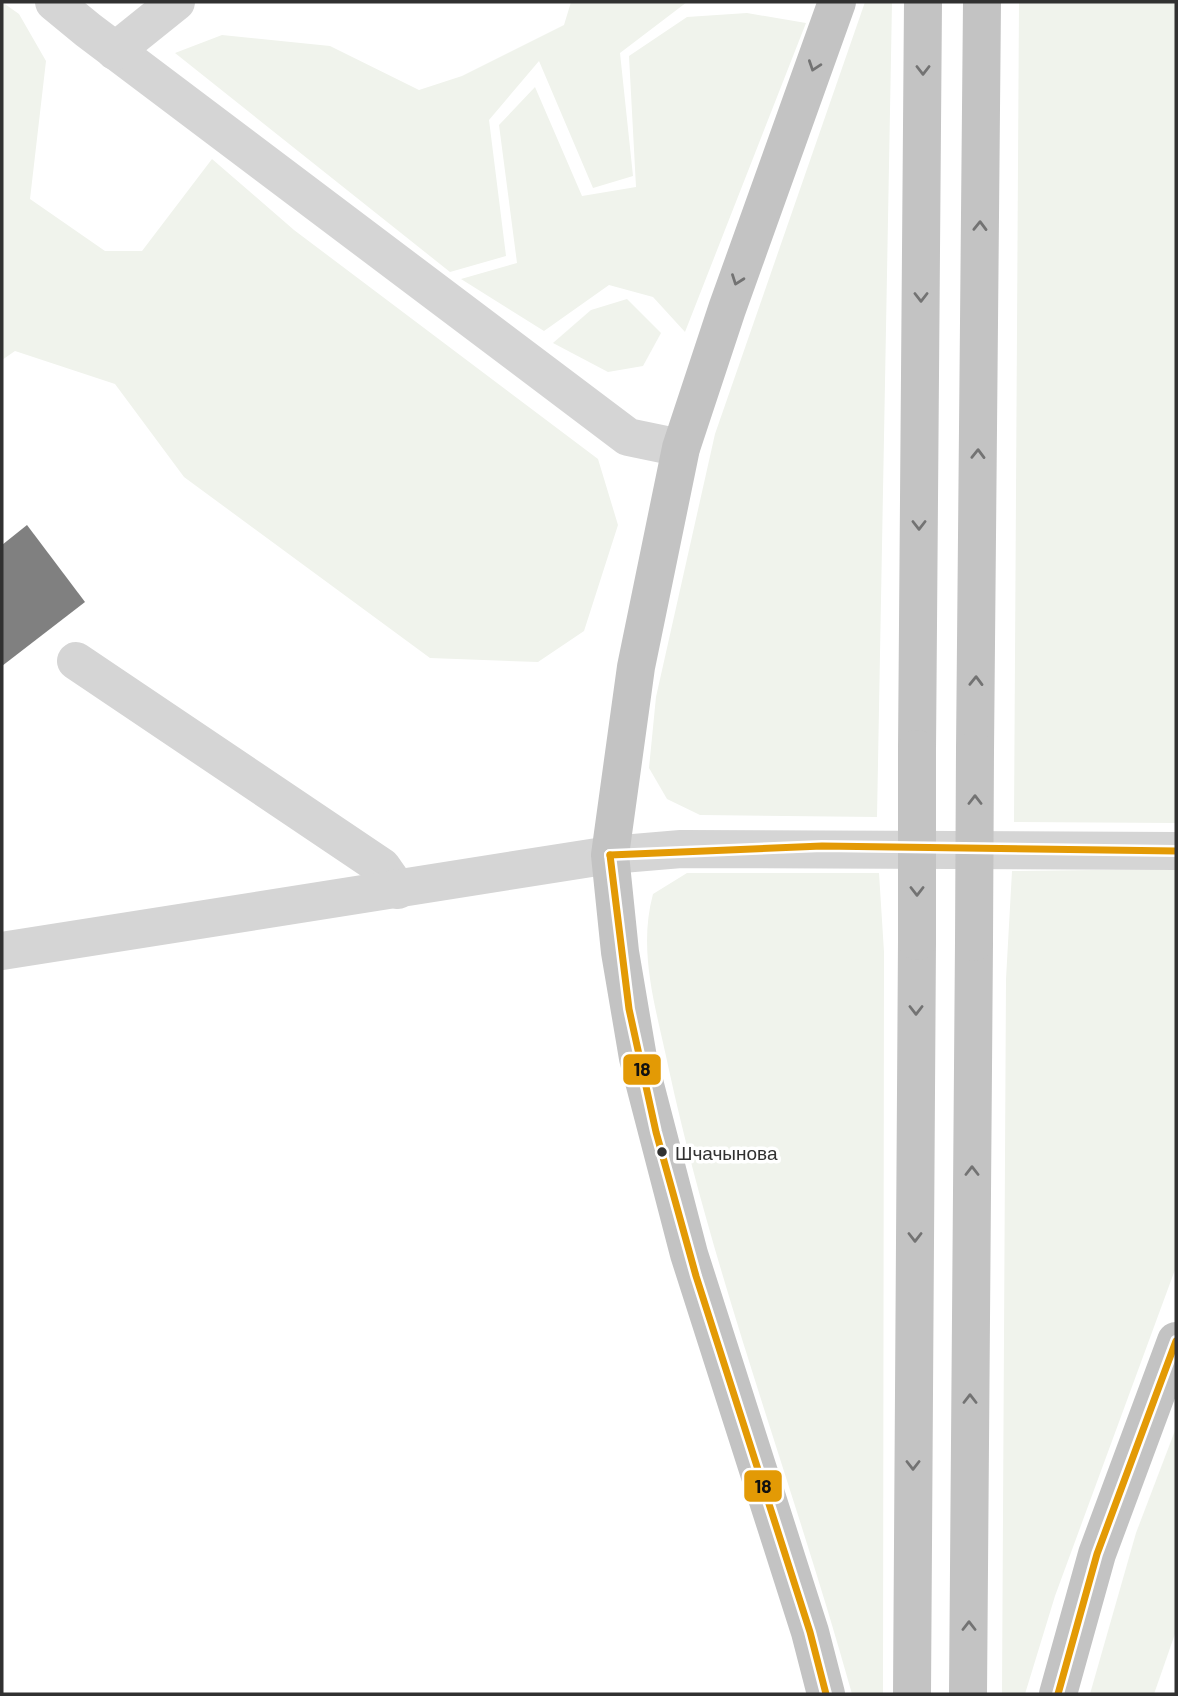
<svg xmlns="http://www.w3.org/2000/svg" width="1178" height="1696" font-family="Barlow,sans-serif">
  <style>
    .green { fill: #f0f3ec }
    .building { fill: #808080 }
    .lines { fill: none; stroke-linecap: round; stroke-linejoin: round }
    .minor { stroke: #d5d5d5; stroke-width: 38 }
    .highway { stroke: #c3c3c3; stroke-width: 38 }
    .highway-bridge { stroke: #c3c3c3; stroke-width: 38 }
    .bus-1-casing { stroke: #fff; stroke-width: 12 }
    .bus-1 { stroke: #e39a05; stroke-width: 7 }
    .oneway { stroke: #737373 }
    .bus-dot { fill: #313131; stroke: #fff; stroke-width: 2.5 }
    .labels { text-anchor: middle; dominant-baseline: central; stroke-width: 7; stroke-linejoin: round; paint-order: stroke }
    .bus-label { font-size: 19px; fill: #313131; stroke: #fff; text-anchor: start }
    .line-badge { stroke: #fff; stroke-width: 2.5 }
    .pale-badge-label { font-size: 19px; text-anchor: middle; font-weight: bold; fill: #111 }
  </style>
  <rect width="100%" height="100%" fill="#fff"/>
  <g class="green">
    <polygon points="2,2 19,14 46,61 30,199 105,251 142,251 212,159 294,230 598,459 618,525 584,631 538,662 430,658 184,477 115,384 15,351 2,360"/>
    <polygon points="571,2 687,2 620,53 633,176 593,188 539,61 489,120 506,256 450,272 175,53 222,35 330,46 419,90 462,76 564,25"/>
    <polygon points="865,2 892,2 877,817 700,815 667,799 649,768 656,697 715,434"/>
    <polygon points="1019,2 1176,2 1176,823 1014,822"/>
    <polygon points="747,13 806,23 685,332 653,297 609,285 544,331 461,279 517,263 499,125 535,87 582,196 636,187 629,56 687,17"/>
    <polygon points="627,299 661,333 643,366 608,372 553,343 591,310"/>
    <polygon points="1176,869 1176,1267 1055,1596 1025,1694 1002,1694 1006,979 1012,871"/>
    <path d="M687,873H879L884,952L883,1694H852C794,1486 715,1282 669,1070C657,1011 637,953 653,894Z"/>
    <polygon points="1176,1428 1176,1631 1154,1694 1090,1694 1136,1533"/>
  </g>
  <polygon class="building" points="27,525 85,602 2,666 2,545"/>
  <g class="lines">
    <g class="minor">
      <polyline points="54,2 88,30 628,437 681,448"/>
      <polyline points="115,51 176,2"/>
      <polyline points="76,661 382,867 398,890"/>
      <polyline points="2,951 610,855 681,849 1176,851"/>
    </g>
    <g class="highway">
      <polyline points="917,749 923,2"/>
      <polyline points="975,750 982,2"/>
      <polyline points="826,1694 810,1632 689,1254 638,1058 620,952 610,855 636,667 681,448 727,309 837,2"/>
      <polyline points="912,1694 917,941"/>
      <polyline points="968,1694 974,942"/>
      <polyline points="1058,1694 1097,1554 1176,1341"/>
    </g>
    <g class="highway-bridge">
      <polyline points="917,941 917,749"/>
      <polyline points="974,942 975,750"/>
    </g>
    <g class="bus-1-casing">
      <g id="bus-1">
        <polyline points="610,855 629,1009 656,1132 696,1276 810,1632 826,1694"/>
        <polyline points="610,855 822,846 1176,851"/>
        <polyline points="1058,1694 1097,1554 1176,1341"/>
      </g>
    </g>
    <use href="#bus-1" class="bus-1"/>
  </g>
  <defs><path id="oneway-chevron" d="M-2-3.5L2.5 0L-2 3.5" fill="none" stroke-width="1.6" stroke-linecap="round" stroke-linejoin="round" transform="scale(1.75)"/></defs>
  <g class="oneway">
    <use href="#oneway-chevron" transform="translate(814 66) rotate(109)"/>
    <use href="#oneway-chevron" transform="translate(923 70) rotate(90)"/>
    <use href="#oneway-chevron" transform="translate(980 226) rotate(-89)"/>
    <use href="#oneway-chevron" transform="translate(737 280) rotate(110)"/>
    <use href="#oneway-chevron" transform="translate(921 297) rotate(90)"/>
    <use href="#oneway-chevron" transform="translate(978 454) rotate(-89)"/>
    <use href="#oneway-chevron" transform="translate(919 525) rotate(90)"/>
    <use href="#oneway-chevron" transform="translate(976 681) rotate(-89)"/>
    <use href="#oneway-chevron" transform="translate(975 800) rotate(-90)"/>
    <use href="#oneway-chevron" transform="translate(917 891) rotate(90)"/>
    <use href="#oneway-chevron" transform="translate(916 1010) rotate(90)"/>
    <use href="#oneway-chevron" transform="translate(972 1171) rotate(-90)"/>
    <use href="#oneway-chevron" transform="translate(915 1237) rotate(90)"/>
    <use href="#oneway-chevron" transform="translate(970 1399) rotate(-90)"/>
    <use href="#oneway-chevron" transform="translate(913 1465) rotate(90)"/>
    <use href="#oneway-chevron" transform="translate(969 1626) rotate(-90)"/>
  </g>
  <circle class="bus-dot" cx="662" cy="1152" r="6"/>
  <g class="labels">
    <g class="bus-label">
      <text x="675" y="1152">Шчачынова</text>
    </g>
  </g>
  <g class="line-badge">
    <rect x="622" y="1053" width="40" height="33" rx="7" fill="#e39a05"/>
    <rect x="743" y="1469" width="40" height="34" rx="7" fill="#e39a05"/>
  </g>
  <g class="pale-badge-label">
    <text x="642" y="1076">18</text>
    <text x="763" y="1493">18</text>
  </g>
  <rect width="1178" height="1696" fill="none" stroke="#313131" stroke-width="7"/>
</svg>
